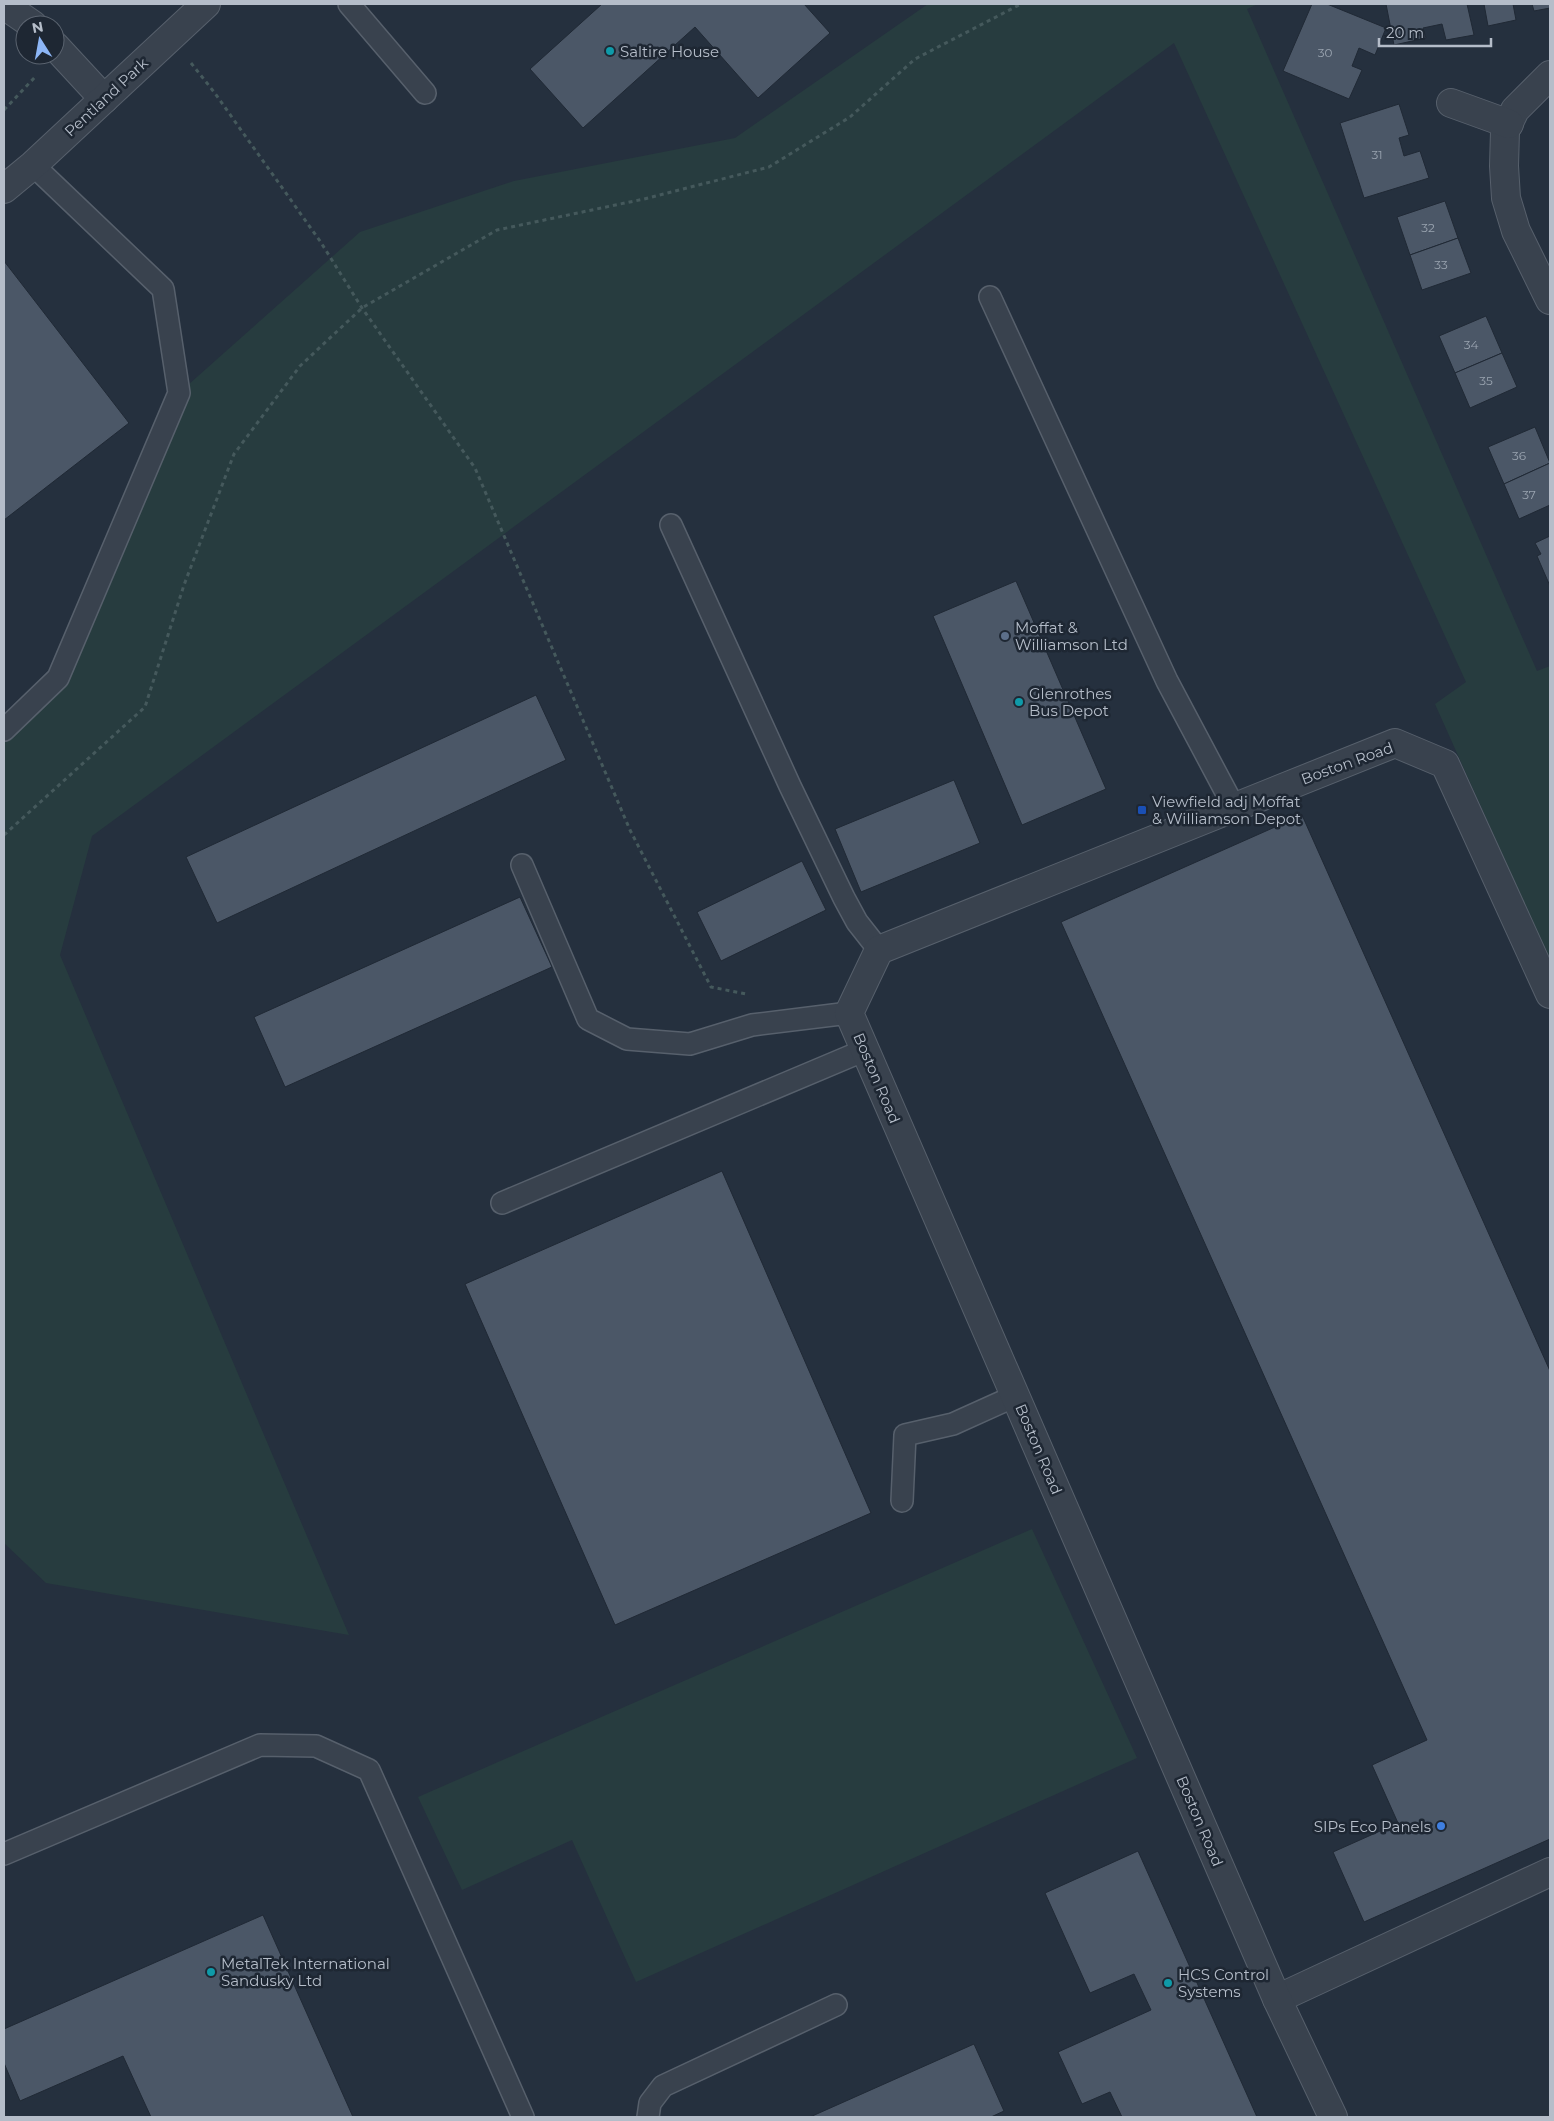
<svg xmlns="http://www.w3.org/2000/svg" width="1554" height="2121" font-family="Montserrat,sans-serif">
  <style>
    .green { fill: #273c3f }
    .building { fill: #4b5767; stroke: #202935 }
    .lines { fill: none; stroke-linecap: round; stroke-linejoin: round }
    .lane-casing { stroke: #57606c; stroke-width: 24 }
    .street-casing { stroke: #57606c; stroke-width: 30 }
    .path { stroke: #45595c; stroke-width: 3; stroke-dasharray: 4 4; stroke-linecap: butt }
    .lane { stroke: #39424e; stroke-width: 21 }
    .street { stroke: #39424e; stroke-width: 28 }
    .culture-dot { fill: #0f9aa8; stroke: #1e2733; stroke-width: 2 }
    .service-dot { fill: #5c6f8a; stroke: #1e2733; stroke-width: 2 }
    .transit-dot { fill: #1a4fb4; stroke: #1e2733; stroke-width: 2 }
    .shop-dot { fill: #3f7fe0; stroke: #1e2733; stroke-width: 2 }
    .labels { text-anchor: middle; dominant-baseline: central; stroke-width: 5; stroke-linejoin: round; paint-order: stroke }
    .number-label { font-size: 12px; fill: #9aa4b0 }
    .poi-label { font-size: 15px; fill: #b5bdc9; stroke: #1e2733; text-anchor: start }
    .street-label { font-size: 15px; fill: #b5bdc9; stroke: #1e2733 }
  </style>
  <rect width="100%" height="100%" fill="#25303e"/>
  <g class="green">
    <polygon points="928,4 1258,4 1247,9 1537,671 1550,666 1550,961 1435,704 1466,682 1174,43 92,836 60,955 349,1635 46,1583 4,1543 4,730 58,678 179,393 360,232 514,181 735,138"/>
    <polygon points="1032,1529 1137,1758 636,1982 572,1840 462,1890 418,1797"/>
  </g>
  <g class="building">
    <polygon points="602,4 804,4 830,33 758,98 695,27 583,128 530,69"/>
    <polygon points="1312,4 1327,4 1386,28 1375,55 1359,48 1352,66 1362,70 1349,99 1283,71"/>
    <polygon points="1386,4 1467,4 1474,35 1446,40 1442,24 1423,28 1426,38 1394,45"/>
    <polygon points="1484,4 1516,4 1513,4 1516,20 1488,26"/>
    <polygon points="1532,4 1550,4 1550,8 1534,11"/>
    <polygon points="1399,104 1409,135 1399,138 1404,156 1420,151 1429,178 1364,198 1340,123"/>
    <polygon points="1445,201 1458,238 1410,255 1397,217"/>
    <polygon points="1458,238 1471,273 1422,290 1410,255"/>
    <polygon points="4,261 129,423 4,520"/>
    <polygon points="1486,316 1502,353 1455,373 1439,336"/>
    <polygon points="1502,353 1517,387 1470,408 1455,373"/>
    <polygon points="1535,427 1550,463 1504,484 1488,447"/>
    <polygon points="1550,463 1550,505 1519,519 1504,484"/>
    <polygon points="1550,536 1550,586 1537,556 1541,554 1535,543"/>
    <polygon points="1016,581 1106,789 1022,825 933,616"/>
    <polygon points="536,695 566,760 217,923 186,857"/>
    <polygon points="954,780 980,843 861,892 835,829"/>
    <polygon points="1302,815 1550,1371 1550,1839 1364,1922 1333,1852 1398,1823 1372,1765 1427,1740 1061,922"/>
    <polygon points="802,861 826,910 721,961 697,912"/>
    <polygon points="520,897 552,967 285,1087 254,1017"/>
    <polygon points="722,1171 871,1513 615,1625 465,1284"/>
    <polygon points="1138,1851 1257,2117 1122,2117 1110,2092 1082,2104 1058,2052 1151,2010 1134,1974 1090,1993 1045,1893"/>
    <polygon points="263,1915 353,2117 151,2117 123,2056 20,2101 4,2063 4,2029"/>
    <polygon points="974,2044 1004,2111 991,2117 810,2117"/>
  </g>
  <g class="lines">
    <g class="lane-casing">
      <g id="lane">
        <polyline points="349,4 425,93"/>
        <polyline points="990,297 1167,681 1234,807"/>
        <polyline points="671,525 790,786 844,898 857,922 879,950"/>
        <polyline points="4,730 58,678 179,393 163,289 33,165"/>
        <polyline points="522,865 588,1019 627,1039 690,1044 752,1025 849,1013"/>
        <polyline points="502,1203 865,1050"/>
        <polyline points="902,1501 905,1435 953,1424 1015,1396"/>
        <polyline points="4,1854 260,1745 316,1746 369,1770 523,2117"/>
        <polyline points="648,2117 650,2103 663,2086 836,2005"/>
      </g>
    </g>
    <g class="street-casing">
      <g id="street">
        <polyline points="4,5 33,25"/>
        <polyline points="55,46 104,99"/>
        <polyline points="1550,75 1515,110 1505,131 1504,166 1506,198 1516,231 1550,300"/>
        <polyline points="1451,103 1509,124"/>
        <polyline points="4,189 33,165 206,4"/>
        <polyline points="1277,1999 1550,1872"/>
        <polyline points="1333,2117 1277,1999 849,1013 879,950 1395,743 1445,764 1550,994"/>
      </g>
    </g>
    <g class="path">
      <polyline points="191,63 214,92 320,241 362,308 475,468 630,830 711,987 746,994"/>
      <polyline points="4,110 36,76"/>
      <polyline points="4,835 145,707 184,585 234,454 300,366 362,308 497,230 644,199 769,167 850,117 915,59 1021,4"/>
    </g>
    <use href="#lane" class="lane"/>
    <use href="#street" class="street"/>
  </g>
  <g class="culture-dot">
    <circle cx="610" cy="51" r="5"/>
    <circle cx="1019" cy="702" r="5"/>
    <circle cx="211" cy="1972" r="5"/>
    <circle cx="1168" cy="1983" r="5"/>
  </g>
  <circle class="service-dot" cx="1005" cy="636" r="5"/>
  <rect class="transit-dot" x="1137" y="805" width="10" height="10" rx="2.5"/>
  <circle class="shop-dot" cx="1441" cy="1826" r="5"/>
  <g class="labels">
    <g class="number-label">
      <text x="1325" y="52">30</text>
      <text x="1377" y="154">31</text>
      <text x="1428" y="227">32</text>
      <text x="1441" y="264">33</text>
      <text x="1471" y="344">34</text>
      <text x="1486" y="380">35</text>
      <text x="1519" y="455">36</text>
      <text x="1529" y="494">37</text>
    </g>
    <g class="poi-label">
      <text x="620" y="51">Saltire House</text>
      <text x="1015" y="627">Moffat &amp;<tspan x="1015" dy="17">Williamson Ltd</tspan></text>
      <text x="1029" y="693">Glenrothes<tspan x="1029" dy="17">Bus Depot</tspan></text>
      <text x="1152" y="801">Viewfield adj Moffat<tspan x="1152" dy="17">&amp; Williamson Depot</tspan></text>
      <text x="1431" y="1826" text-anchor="end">SIPs Eco Panels</text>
      <text x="221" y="1963">MetalTek International<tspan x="221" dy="17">Sandusky Ltd</tspan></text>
      <text x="1178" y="1974">HCS Control<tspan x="1178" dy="17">Systems</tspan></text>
    </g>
    <g class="street-label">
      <text transform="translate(106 97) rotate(-43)">Pentland Park</text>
      <text transform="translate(1347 763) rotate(-20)">Boston Road</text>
      <text transform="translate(877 1078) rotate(67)">Boston Road</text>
      <text transform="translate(1039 1449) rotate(67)">Boston Road</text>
      <text transform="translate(1200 1821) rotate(67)">Boston Road</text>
    </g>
  </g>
  <rect width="1554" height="2121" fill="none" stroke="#b5bdc9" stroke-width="10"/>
  <g transform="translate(40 40) rotate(349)"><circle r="24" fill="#1e2733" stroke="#5a636f"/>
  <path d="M0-4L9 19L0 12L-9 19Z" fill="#8db6f6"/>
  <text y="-8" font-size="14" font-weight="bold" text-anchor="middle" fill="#b5bdc9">N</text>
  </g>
  <path d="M1379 38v8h112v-8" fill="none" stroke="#b5bdc9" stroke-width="2.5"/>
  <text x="1386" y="38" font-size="15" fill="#b5bdc9" stroke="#1e2733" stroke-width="4" paint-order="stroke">20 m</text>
</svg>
